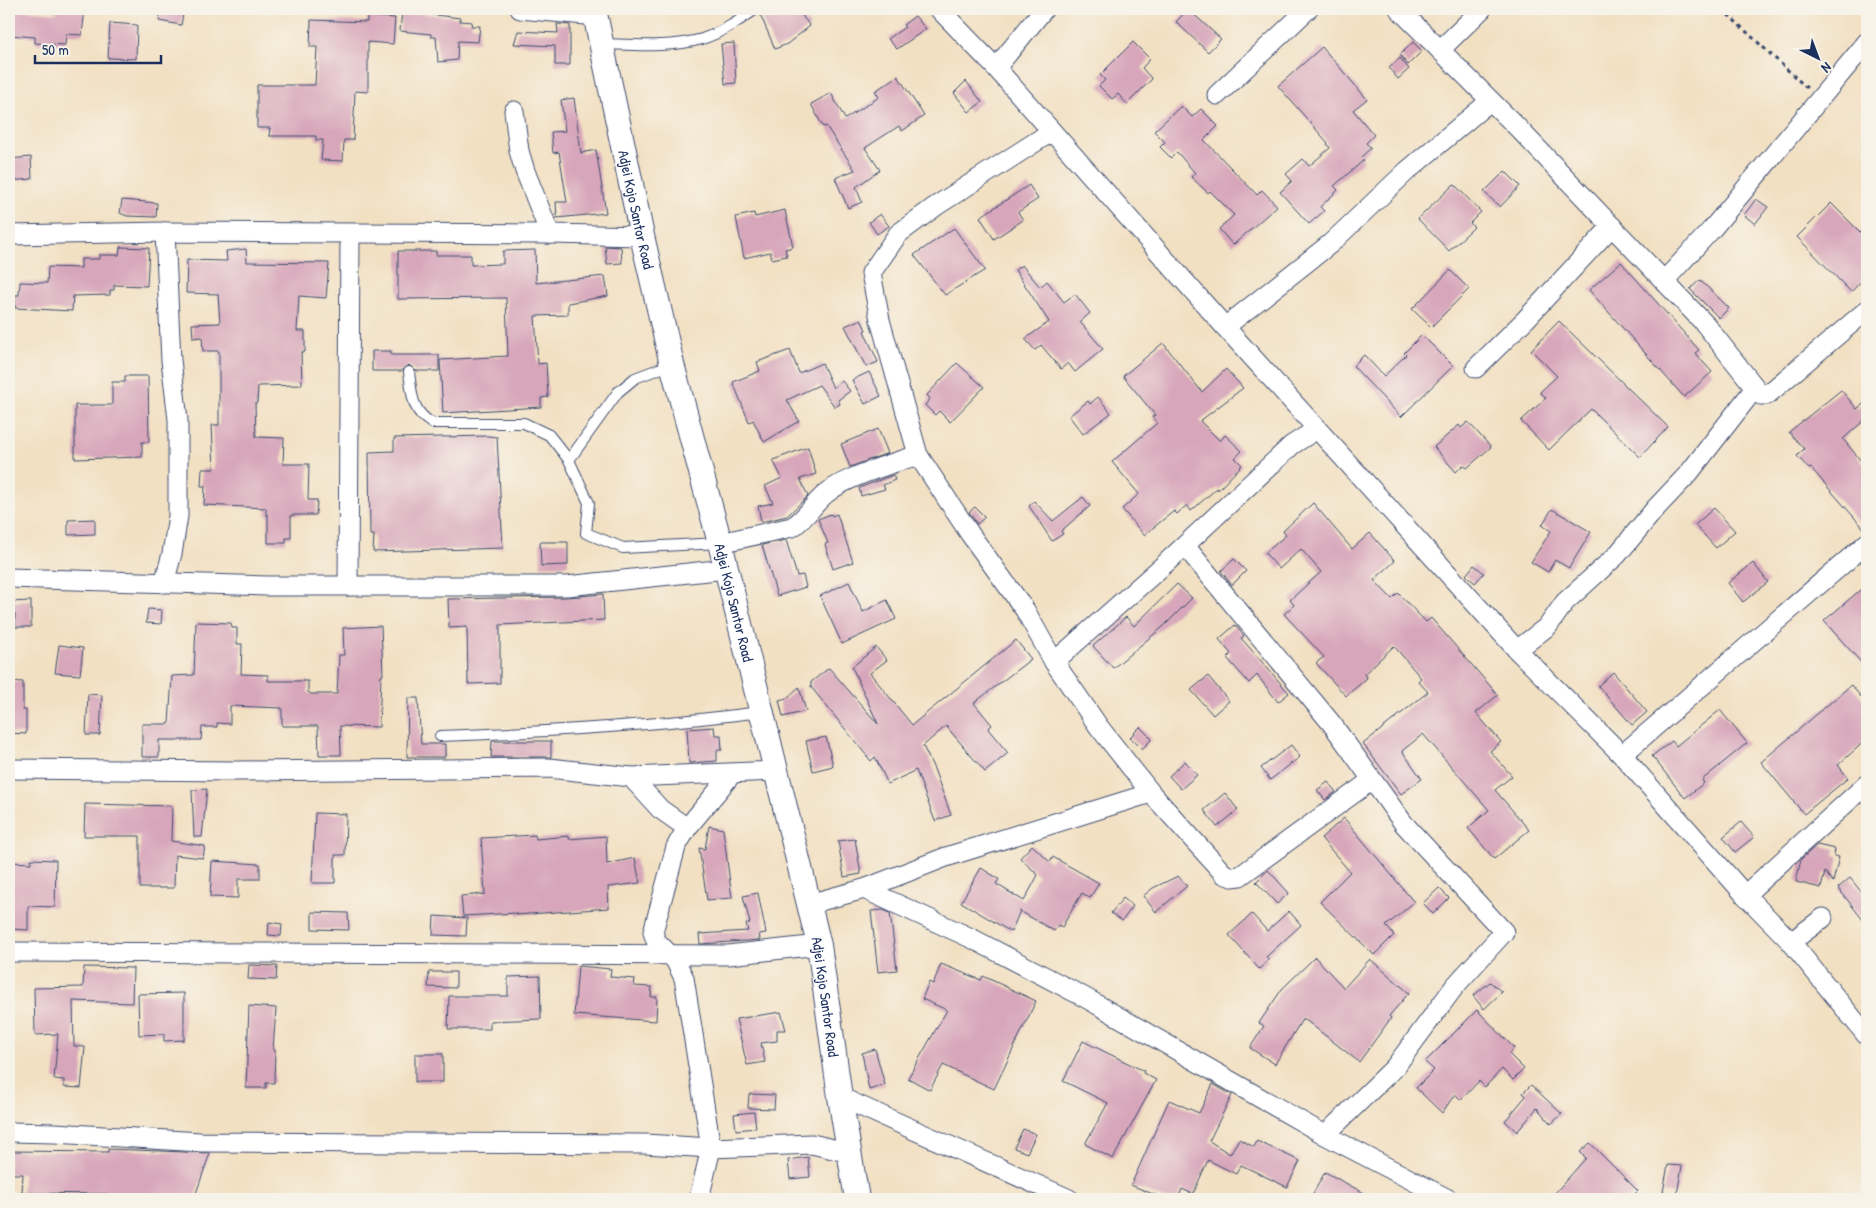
<svg xmlns="http://www.w3.org/2000/svg" width="1876" height="1208" font-family="'Patrick Hand',sans-serif">
  <style>
    .building { fill: #d7a6ba }
    .lines { fill: none; stroke-linecap: round; stroke-linejoin: round }
    .service-casing { stroke: #3b4a6d; stroke-width: 12 }
    .minor-casing { stroke: #3b4a6d; stroke-width: 21 }
    .tertiary-casing { stroke: #3b4a6d; stroke-width: 26 }
    .path { stroke: #3b4a6d; stroke-width: 3; stroke-dasharray: 4 4; stroke-linecap: butt }
    .service { stroke: #fff; stroke-width: 10 }
    .minor { stroke: #fff; stroke-width: 19 }
    .tertiary { stroke: #fff; stroke-width: 24 }
    .labels { text-anchor: middle; dominant-baseline: central; stroke-width: 4; stroke-linejoin: round; paint-order: stroke }
    .street-label { font-size: 15px; fill: #1b2f5e; stroke: #f7f3e8 }
  </style>
  <rect width="100%" height="100%" fill="#f7f3e8"/>
  <filter id="ink" filterUnits="userSpaceOnUse"><feTurbulence type="fractalNoise" baseFrequency=".02" numOctaves="2"/><feDisplacementMap in="SourceGraphic" scale="10" xChannelSelector="R" yChannelSelector="G"/><feConvolveMatrix kernelMatrix="1 2 1 2 8 2 1 2 1" color-interpolation-filters="sRGB"/></filter>
  <filter id="wash" filterUnits="userSpaceOnUse"><feTurbulence type="fractalNoise" baseFrequency=".0096" numOctaves="4" result="noise"/><feDisplacementMap in="SourceGraphic" scale="20" xChannelSelector="R" yChannelSelector="G"/><feGaussianBlur stdDeviation="1.12" result="paint"/><feColorMatrix in="noise" values="0 0 0 0 0 0 0 0 0 0 0 0 0 0 0 0 0 1.4 0 .05"/><feComposite in="paint" operator="in"/></filter>
  <g filter="url(#wash)">
    <rect width="100%" height="100%" fill="#f2e0c3"/>
    <g id="blocks">
      <g class="building">
        <polygon points="12,9 57,13 58,9 85,9 82,35 66,34 65,45 35,43 35,37 9,35"/>
        <polygon points="161,9 184,9 181,25 159,21"/>
        <polygon points="763,9 797,9 810,26 787,44 775,49 760,14"/>
        <polygon points="1188,9 1221,39 1208,52 1176,22"/>
        <polygon points="402,11 460,18 460,21 472,22 471,26 480,26 478,42 458,41 457,60 438,62 436,37 431,37 431,34 400,31"/>
        <polygon points="367,16 395,18 393,44 368,42 368,92 355,91 353,140 344,140 343,161 321,160 323,140 316,140 316,136 269,136 270,128 257,128 257,85 315,85 317,47 310,47 311,20 367,22"/>
        <polygon points="915,16 926,29 897,49 888,39 905,27 903,25"/>
        <polygon points="110,23 137,25 136,59 108,58"/>
        <polygon points="557,24 570,25 570,65 555,65 555,46 514,44 518,31 558,33"/>
        <polygon points="1133,42 1150,59 1142,68 1152,79 1127,104 1118,94 1112,99 1099,86 1105,80 1100,75"/>
        <polygon points="1413,42 1422,51 1408,65 1400,55"/>
        <polygon points="734,43 736,83 725,84 721,44"/>
        <polygon points="1322,47 1367,99 1353,110 1374,135 1366,143 1371,148 1361,157 1364,160 1334,186 1338,190 1320,207 1324,211 1309,224 1280,192 1292,181 1286,174 1303,159 1309,166 1330,148 1327,144 1328,143 1278,86"/>
        <polygon points="1400,58 1409,69 1398,79 1389,68"/>
        <polygon points="898,76 924,116 902,131 899,126 865,148 880,170 856,187 862,202 848,208 835,178 855,170 826,126 823,127 811,104 831,93 845,119 879,97 875,91"/>
        <polygon points="966,81 982,102 969,112 954,93"/>
        <polygon points="574,98 581,153 596,150 606,213 557,218 556,202 567,202 559,152 553,153 551,132 565,131 561,100"/>
        <polygon points="1181,106 1192,117 1201,109 1218,126 1204,140 1257,195 1262,190 1277,206 1233,245 1219,229 1234,215 1210,191 1208,193 1191,177 1195,173 1177,152 1171,158 1160,147 1165,142 1154,131"/>
        <polygon points="31,157 32,179 9,181 9,159"/>
        <polygon points="1505,171 1520,186 1500,207 1484,192"/>
        <polygon points="1454,184 1481,212 1470,223 1474,227 1449,251 1418,219"/>
        <polygon points="1029,185 1038,199 1018,212 1023,220 994,239 980,217"/>
        <polygon points="1756,199 1768,207 1755,224 1744,215"/>
        <polygon points="122,200 157,203 156,217 127,216 120,213"/>
        <polygon points="1831,203 1867,239 1867,275 1851,292 1797,237"/>
        <polygon points="785,210 793,247 785,249 787,256 772,259 770,252 744,258 736,217 754,213 755,217"/>
        <polygon points="880,214 889,226 877,234 869,222"/>
        <polygon points="954,228 985,270 945,295 914,255"/>
        <polygon points="605,246 621,247 622,263 607,264"/>
        <polygon points="120,247 149,248 147,286 114,285 114,290 110,290 110,295 73,296 72,311 15,308 15,295 19,295 20,282 47,283 48,267 81,268 81,259 99,259 99,255 119,255"/>
        <polygon points="246,249 247,262 329,263 326,298 299,296 297,331 305,331 305,352 301,352 302,385 258,386 257,403 255,403 256,437 284,438 283,464 309,464 308,500 317,500 316,515 291,515 291,538 286,538 286,543 268,543 268,515 266,515 266,508 204,505 205,486 201,486 202,469 214,469 212,425 219,425 219,351 203,351 202,337 193,338 192,324 220,323 218,294 186,293 187,260 227,261 226,251"/>
        <polygon points="535,250 536,283 605,276 608,296 568,303 568,315 535,316 538,364 546,363 548,397 541,398 541,407 443,413 440,360 508,356 506,298 398,299 398,251 436,251 436,255 471,255 471,265 503,264 503,251"/>
        <polygon points="1621,262 1699,350 1695,353 1712,372 1684,397 1589,290"/>
        <polygon points="1022,265 1040,287 1047,281 1064,302 1075,294 1090,313 1080,322 1103,349 1075,372 1068,363 1061,369 1041,345 1035,350 1025,339 1049,322 1015,270"/>
        <polygon points="1450,270 1469,289 1431,327 1412,309"/>
        <polygon points="1700,280 1729,308 1719,318 1690,289"/>
        <polygon points="861,319 866,330 864,331 878,362 866,367 845,326"/>
        <polygon points="1559,321 1668,427 1640,457 1591,409 1549,450 1521,421 1546,398 1540,392 1557,376 1531,350"/>
        <polygon points="1422,335 1453,366 1401,417 1353,366 1364,355 1384,376 1406,355 1404,353"/>
        <polygon points="1163,343 1202,392 1226,369 1243,388 1200,421 1220,441 1225,435 1242,451 1235,458 1242,465 1218,490 1217,488 1191,511 1187,505 1177,514 1174,511 1144,535 1122,509 1139,494 1112,462 1157,423 1152,417 1155,415 1123,376"/>
        <polygon points="790,350 799,373 822,363 833,388 842,381 850,391 838,400 840,404 835,407 819,385 787,400 799,421 764,442 753,420 749,422 733,382 760,371 757,362"/>
        <polygon points="372,351 391,351 391,355 439,355 439,371 416,371 409,365 402,371 372,371"/>
        <polygon points="957,363 984,387 950,422 939,411 935,415 925,405 930,399 927,395"/>
        <polygon points="869,372 881,396 865,404 852,380"/>
        <polygon points="125,376 148,376 149,442 142,442 142,457 75,459 75,405 112,405 112,382 125,382"/>
        <polygon points="1841,390 1857,409 1867,401 1867,418 1843,439 1867,468 1867,532 1811,468 1809,469 1797,456 1804,449 1789,432"/>
        <polygon points="1098,397 1111,413 1083,434 1069,416 1088,401 1090,404"/>
        <polygon points="1468,422 1491,447 1467,468 1463,465 1456,472 1434,447 1459,425 1461,428"/>
        <polygon points="878,429 888,453 850,467 841,444"/>
        <polygon points="488,436 497,437 503,548 373,552 374,535 370,535 369,452 394,451 394,438"/>
        <polygon points="808,447 816,474 800,479 808,496 787,516 761,522 758,506 773,503 765,486 782,478 773,460"/>
        <polygon points="893,475 895,480 883,485 885,489 861,496 859,488"/>
        <polygon points="1083,497 1090,506 1061,531 1063,534 1052,541 1029,506 1034,501 1053,521"/>
        <polygon points="1313,503 1352,549 1370,533 1395,561 1374,580 1392,599 1398,593 1426,622 1431,618 1498,695 1476,713 1501,742 1490,751 1512,776 1495,790 1529,830 1494,859 1468,828 1489,810 1423,734 1402,751 1422,779 1401,794 1363,744 1428,692 1418,681 1421,678 1394,646 1364,674 1367,678 1346,696 1316,663 1324,657 1284,614 1294,605 1290,600 1321,572 1301,549 1279,569 1265,553 1286,535 1283,531"/>
        <polygon points="975,507 985,517 977,524 969,512"/>
        <polygon points="1714,508 1735,531 1716,548 1695,525"/>
        <polygon points="1552,509 1591,532 1569,568 1555,560 1548,572 1531,562 1551,531 1542,525"/>
        <polygon points="831,514 832,516 837,514 853,562 833,569 825,544 828,543 818,519"/>
        <polygon points="95,519 95,534 68,535 68,520"/>
        <polygon points="786,540 797,576 803,575 806,587 777,596 762,545"/>
        <polygon points="540,542 568,542 568,565 541,566"/>
        <polygon points="1234,559 1246,571 1232,585 1221,571"/>
        <polygon points="1753,563 1768,582 1743,602 1728,583"/>
        <polygon points="1474,565 1484,573 1475,583 1466,575"/>
        <polygon points="849,582 863,612 887,600 896,619 842,644 820,596"/>
        <polygon points="1177,584 1192,598 1164,626 1113,668 1093,646 1126,617 1134,626"/>
        <polygon points="1867,584 1867,669 1824,621"/>
        <polygon points="603,594 604,620 500,625 500,683 468,684 467,627 449,628 448,599 567,597"/>
        <polygon points="31,601 31,627 15,627 15,614 9,614 9,602"/>
        <polygon points="148,609 162,610 161,624 146,623"/>
        <polygon points="196,622 231,623 232,628 237,628 237,644 242,644 241,674 268,675 268,681 308,681 308,692 311,694 337,694 339,655 344,655 343,628 381,626 383,675 381,676 379,727 340,726 341,755 319,755 318,726 282,726 282,708 230,706 230,724 217,723 217,727 202,727 201,740 159,740 159,757 142,757 142,724 169,724 172,676 194,675"/>
        <polygon points="1235,625 1244,636 1241,638 1289,693 1278,702 1257,675 1249,683 1227,658 1231,654 1219,639"/>
        <polygon points="1016,640 1031,659 974,703 992,725 988,729 1008,753 985,772 946,726 923,746 934,769 951,815 935,821 916,770 888,784 875,757 871,761 811,687 811,682 829,668 878,724 852,667 876,647 887,660 870,673 912,725"/>
        <polygon points="59,645 83,648 80,675 55,673"/>
        <polygon points="1613,672 1647,712 1632,725 1598,686"/>
        <polygon points="1208,676 1229,701 1213,715 1191,690"/>
        <polygon points="9,681 23,682 23,710 26,710 26,734 9,733"/>
        <polygon points="1851,685 1867,704 1867,739 1838,765 1848,778 1804,814 1761,762"/>
        <polygon points="799,687 806,711 783,717 779,700 787,698"/>
        <polygon points="88,694 102,695 100,735 86,735"/>
        <polygon points="408,698 418,698 421,744 445,744 445,757 407,757"/>
        <polygon points="1720,710 1747,743 1702,780 1704,783 1685,798 1652,756 1672,741 1676,746"/>
        <polygon points="714,727 715,735 721,735 722,750 717,750 717,761 689,763 687,729"/>
        <polygon points="1140,727 1152,739 1142,749 1130,737"/>
        <polygon points="826,737 833,766 813,771 806,741"/>
        <polygon points="492,741 551,741 551,757 491,757"/>
        <polygon points="1291,745 1300,757 1270,780 1261,768"/>
        <polygon points="1185,761 1197,775 1181,789 1169,776"/>
        <polygon points="1328,782 1336,792 1325,800 1317,790"/>
        <polygon points="207,789 202,837 194,837 192,790"/>
        <polygon points="1225,793 1238,810 1217,827 1204,810"/>
        <polygon points="85,804 172,806 171,841 205,846 203,858 175,855 174,888 140,888 140,836 84,836"/>
        <polygon points="315,813 346,814 345,855 335,855 335,883 312,883"/>
        <polygon points="1344,818 1414,902 1386,926 1394,935 1374,955 1320,902 1350,872 1321,838"/>
        <polygon points="1741,822 1754,837 1735,852 1723,837"/>
        <polygon points="709,826 723,829 732,898 707,900 699,848 705,849"/>
        <polygon points="535,835 536,839 569,836 569,839 606,836 607,864 635,858 640,883 608,887 609,908 517,915 517,913 463,916 461,896 485,894 481,838"/>
        <polygon points="855,839 861,874 844,877 838,841"/>
        <polygon points="1032,845 1050,862 1053,857 1099,883 1090,898 1082,893 1062,927 1058,925 1054,931 1020,911 1011,932 961,902 981,868 999,879 996,884 1024,901 1038,875 1020,858"/>
        <polygon points="1817,845 1835,849 1834,856 1839,857 1833,882 1825,872 1821,888 1796,882 1801,859"/>
        <polygon points="31,859 56,860 55,907 28,906 28,930 9,929 9,862 31,863"/>
        <polygon points="212,861 260,864 260,879 238,879 238,898 210,897"/>
        <polygon points="1268,870 1289,893 1277,904 1256,882"/>
        <polygon points="1178,876 1187,886 1156,912 1143,896 1153,888"/>
        <polygon points="1850,878 1867,899 1867,925 1838,888"/>
        <polygon points="1439,888 1449,898 1433,914 1423,903"/>
        <polygon points="758,893 766,933 759,934 760,940 700,944 699,934 748,931 746,924 750,923 743,896"/>
        <polygon points="1123,898 1133,906 1122,921 1111,913"/>
        <polygon points="883,910 890,913 897,970 878,972 871,911"/>
        <polygon points="1289,911 1301,925 1266,957 1269,960 1259,969 1229,935 1252,914 1267,931"/>
        <polygon points="312,912 348,913 349,930 312,929"/>
        <polygon points="434,916 467,918 466,936 433,935"/>
        <polygon points="269,922 282,924 281,936 268,935"/>
        <polygon points="1315,957 1344,988 1370,959 1409,993 1389,1016 1391,1018 1359,1062 1303,1018 1275,1064 1250,1048 1264,1026 1259,1023 1282,989"/>
        <polygon points="941,964 981,980 983,976 1036,1001 994,1089 943,1065 930,1090 908,1078 947,1010 922,999 929,982 933,984"/>
        <polygon points="249,965 277,966 276,980 248,979"/>
        <polygon points="578,966 611,969 610,977 635,979 634,986 652,987 651,997 657,997 656,1021 574,1015"/>
        <polygon points="84,967 133,968 132,1003 73,1001 74,1046 85,1047 81,1088 64,1087 64,1080 54,1079 58,1034 35,1035 34,988 83,987"/>
        <polygon points="429,972 456,972 456,988 428,987"/>
        <polygon points="540,976 541,1019 490,1021 490,1029 448,1029 449,996 508,996 508,977"/>
        <polygon points="1490,982 1502,992 1484,1009 1473,996"/>
        <polygon points="184,993 184,1040 164,1041 164,1034 139,1035 138,994"/>
        <polygon points="249,1006 276,1008 273,1050 275,1050 274,1083 266,1083 266,1088 246,1088"/>
        <polygon points="1477,1010 1514,1048 1509,1054 1524,1069 1513,1080 1502,1069 1485,1087 1479,1081 1461,1100 1455,1094 1442,1113 1416,1088 1434,1070 1425,1062"/>
        <polygon points="781,1012 786,1030 777,1030 777,1041 761,1043 765,1062 747,1065 736,1019"/>
        <polygon points="1083,1041 1144,1071 1143,1073 1156,1080 1113,1159 1085,1144 1108,1103 1063,1081"/>
        <polygon points="875,1049 885,1085 869,1090 862,1053"/>
        <rect x="415" y="1054" width="28" height="28"/>
        <polygon points="1213,1084 1232,1095 1209,1141 1230,1154 1239,1139 1254,1147 1257,1141 1300,1161 1287,1187 1241,1165 1236,1174 1208,1160 1193,1194 1182,1189 1178,1199 1165,1199 1131,1185 1169,1100 1199,1113"/>
        <polygon points="1531,1085 1562,1114 1551,1124 1537,1108 1517,1132 1505,1121 1526,1096 1523,1093"/>
        <polygon points="749,1094 775,1095 774,1109 748,1108"/>
        <polygon points="754,1112 756,1128 736,1130 734,1114"/>
        <polygon points="1023,1129 1036,1134 1027,1153 1014,1148"/>
        <polygon points="1590,1143 1638,1191 1629,1199 1562,1199 1555,1193 1586,1158 1580,1152"/>
        <polygon points="108,1149 210,1153 194,1199 108,1199 108,1194 22,1193 23,1174 9,1174 9,1151 108,1152"/>
        <polygon points="808,1157 810,1177 790,1179 788,1160"/>
        <polygon points="1668,1165 1682,1166 1677,1194 1663,1192"/>
        <polygon points="1325,1172 1375,1199 1310,1199"/>
      </g>
    </g>
  </g>
  <g filter="url(#ink)">
    <use href="#blocks" fill-opacity="0" stroke="#3b4a6d" stroke-width="1"/>
    <g class="lines">
      <g class="service-casing">
        <g id="service">
          <path d="M602,44C636,45 670,48 702,39C721,33 740,20 756,9"/>
          <path d="M409,372C412,393 411,412 432,423H524L549,435L569,460L589,503L586,533L623,548L720,543"/>
          <polyline points="569,460 618,392 635,378 672,364"/>
          <path d="M440,736C547,732 654,726 760,712"/>
        </g>
      </g>
      <g class="minor-casing">
        <g id="minor">
          <polyline points="520,9 597,16"/>
          <polyline points="939,9 996,68 1225,327 1517,650 1622,755 1745,895 1791,942 1867,1036"/>
          <polyline points="1399,9 1518,128 1705,324 1761,395 1767,395 1867,310"/>
          <polyline points="1440,50 1482,9"/>
          <polyline points="996,68 1044,9"/>
          <polyline points="1217,95 1308,9"/>
          <polyline points="514,111 519,151 525,171 550,234"/>
          <polyline points="9,235 165,232 550,234 642,236"/>
          <polyline points="1664,281 1712,229 1867,42"/>
          <polyline points="1225,327 1330,244 1407,171 1490,101"/>
          <polyline points="1476,368 1526,319 1612,226"/>
          <polyline points="918,455 880,320 871,273 898,234 936,206 1051,132"/>
          <path d="M720,543L792,527C807,518 814,502 828,492C848,476 894,463 918,455L970,534L1025,610L1054,662L1099,727L1151,793L1224,874L1232,877L1240,876L1372,780"/>
          <polyline points="1185,546 1332,724 1404,824 1504,932 1455,986 1395,1067 1325,1135"/>
          <polyline points="9,578 268,586 567,586 726,569"/>
          <polyline points="164,583 172,554 178,516 178,420 171,360 165,232"/>
          <polyline points="348,586 350,234"/>
          <polyline points="1517,650 1548,626 1565,602 1617,555 1655,509 1689,473 1755,388"/>
          <polyline points="1054,662 1167,562 1292,445 1317,429"/>
          <polyline points="1622,755 1867,543"/>
          <polyline points="9,769 236,771 549,768 631,777 778,771"/>
          <polyline points="631,777 660,809 687,828 676,847 653,932 656,941 675,960 684,978 693,1034 711,1148 699,1199"/>
          <polyline points="687,828 731,775"/>
          <polyline points="864,889 973,939 1084,997 1325,1135 1448,1199"/>
          <polyline points="1745,895 1867,784"/>
          <polyline points="809,904 864,889 946,857 1151,793"/>
          <polyline points="1791,942 1823,918"/>
          <polyline points="9,952 728,955 819,945"/>
          <polyline points="840,1097 1069,1199"/>
          <polyline points="9,1132 55,1133 200,1142 645,1144 711,1148 812,1144 850,1153"/>
        </g>
      </g>
      <g class="tertiary-casing">
        <g id="tertiary">
          <path id="s1" d="M594,9L642,236L672,364L720,543L819,945L840,1097L857,1199"/>
        </g>
      </g>
      <polyline class="path" points="1722,9 1808,89"/>
      <use href="#service" class="service"/>
      <use href="#minor" class="minor"/>
      <use href="#tertiary" class="tertiary"/>
    </g>
  </g>
  <g class="labels">
    <g class="street-label">
      <text stroke="none"><textPath href="#s1" startOffset="205">Adjei Kojo Santor Road</textPath></text>
      <text stroke="none"><textPath href="#s1" startOffset="610">Adjei Kojo Santor Road</textPath></text>
      <text stroke="none"><textPath href="#s1" startOffset="1015">Adjei Kojo Santor Road</textPath></text>
    </g>
  </g>
  <rect width="1876" height="1208" fill="none" stroke="#f7f3e8" stroke-width="30"/>
  <g transform="translate(1818 58) rotate(138)" stroke="#f7f3e8" stroke-width="4" paint-order="stroke">
  <path d="M0-4L9 19L0 12L-9 19Z" fill="#1b2f5e"/>
  <text y="-8" font-size="14" font-weight="bold" text-anchor="middle" fill="#1b2f5e">N</text>
  </g>
  <path d="M35 55v8h126v-8" fill="none" stroke="#1b2f5e" stroke-width="2.5"/>
  <text x="42" y="55" font-size="15" fill="#1b2f5e" stroke="#f7f3e8" stroke-width="4" paint-order="stroke">50 m</text>
</svg>
